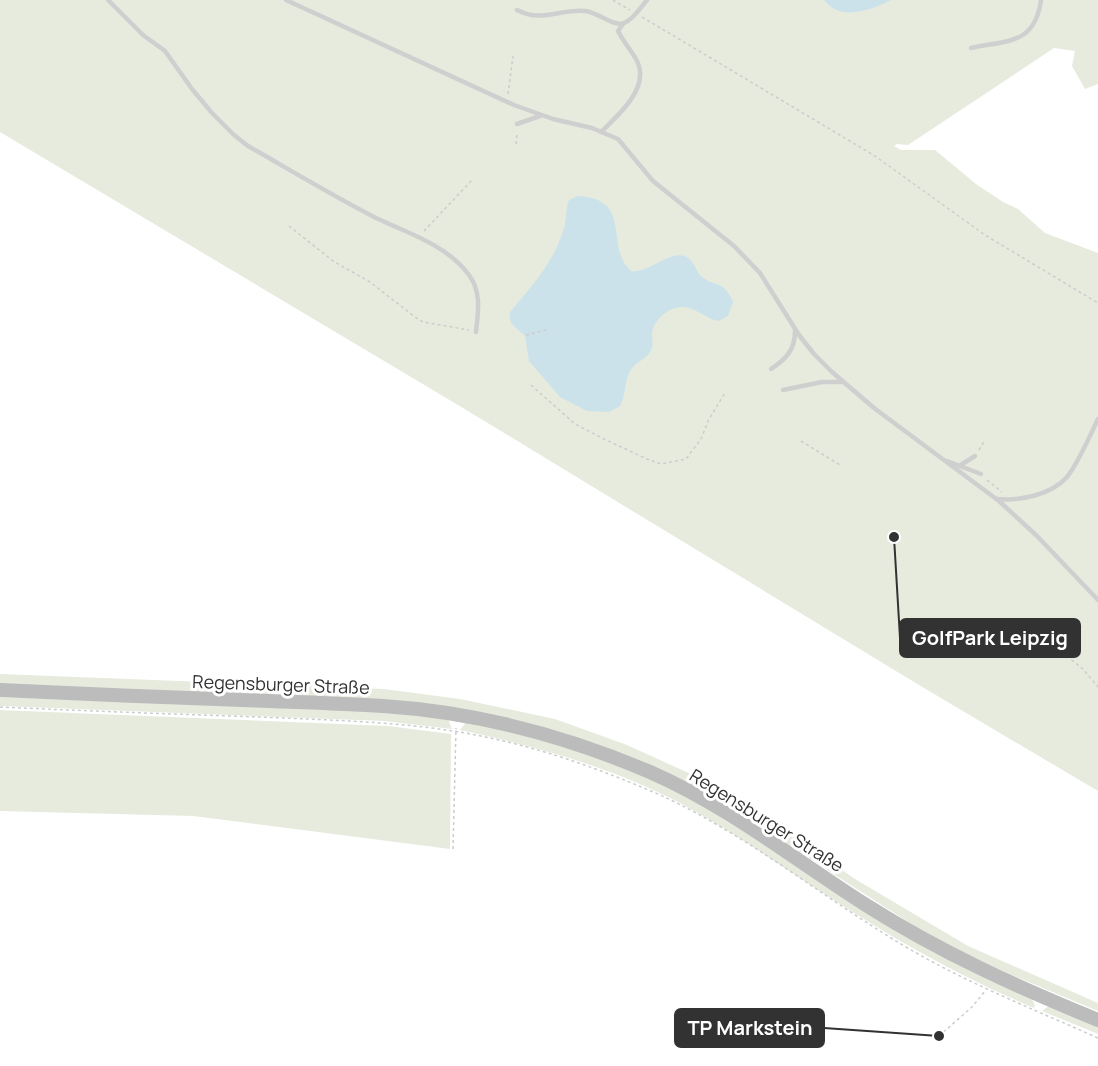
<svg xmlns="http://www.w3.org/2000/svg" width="1098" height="1066" font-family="Manrope,sans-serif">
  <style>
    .green { fill: #e6ebde }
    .water { fill: #cbe2eb }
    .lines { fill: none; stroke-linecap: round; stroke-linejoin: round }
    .path { stroke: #ccc; stroke-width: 1.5; stroke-dasharray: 3 3; stroke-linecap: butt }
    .lane { stroke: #cfcfcf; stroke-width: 4.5 }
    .secondary { stroke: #bcbcbc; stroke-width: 14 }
    .labels { text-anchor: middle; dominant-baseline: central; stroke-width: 6; stroke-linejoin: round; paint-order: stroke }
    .street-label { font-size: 18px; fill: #323232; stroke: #fff }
    .leader { fill: none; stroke: #323232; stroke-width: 2 }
    .callout-dot { fill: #323232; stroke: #fff; stroke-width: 2 }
    .callout { fill: #323232; stroke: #323232; stroke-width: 2 }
    .callout-label { font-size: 20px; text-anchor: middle; font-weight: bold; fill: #fff }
  </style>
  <rect width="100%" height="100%" fill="#fff"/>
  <g class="green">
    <polygon points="0,0 1098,0 1098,84 1085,89 1072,66 1075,51 1054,48 908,145 897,144 894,146 901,150 935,150 976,184 1003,202 1018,209 1045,233 1098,253 1098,791 919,685 458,405 0,132"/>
    <polygon points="0,674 384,689 460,699 555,719 627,745 693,775 790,834 855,879 968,946 1098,1003 1098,1011 981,962 916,927 714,797 688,783 516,721 0,684"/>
    <polygon points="0,697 385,712 448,719 452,729 384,721 0,706"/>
    <polygon points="0,710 388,726 451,734 450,849 193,816 0,811"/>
    <path d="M466,722L542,739L621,766L681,793L1031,998L1035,1005L1034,1008C961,977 893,939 826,895C778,864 731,830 680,803C611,767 535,746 460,730Z"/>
    <polygon points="1050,1005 1098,1024 1098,1034 1042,1011"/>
  </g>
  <g class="water">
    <path d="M824,0H891C871,10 840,22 824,0Z"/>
    <path d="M578,196C634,199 604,247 631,271C650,274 672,247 688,258C695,263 696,272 702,277C716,288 723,279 733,302L728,316L719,321C705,319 697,307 681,307C668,307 653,321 652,334C652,340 654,346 650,352C645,360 635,362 630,371C624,382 626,395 620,406L609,412L587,411L560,397L529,361L525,336C517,327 508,326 510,312C532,286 554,262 564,228C567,219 565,210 569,200Z"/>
  </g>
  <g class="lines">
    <g class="path">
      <polyline points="613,0 630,10"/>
      <polyline points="642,17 875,156 985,235 1098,303"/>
      <polyline points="508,94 513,56"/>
      <polyline points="516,144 517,133"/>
      <polyline points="289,226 333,261 370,282 415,317 423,322 469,330"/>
      <polyline points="424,231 473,179"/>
      <polyline points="526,335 546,330"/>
      <polyline points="531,385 575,424 604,439 647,459 661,464 686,459 701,439 709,419 725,393"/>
      <polyline points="801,441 840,465"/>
      <polyline points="979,450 985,440"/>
      <polyline points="987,480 1002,492"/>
      <polyline points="1048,641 1083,669 1098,687"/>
      <path d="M0,707C86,711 173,714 259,717C324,720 389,721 453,731C517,741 579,761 639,786C734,824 814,892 901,944C964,982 1031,1008 1098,1038"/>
      <polyline points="453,849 456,728"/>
      <polyline points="939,1036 972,1007 985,991"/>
    </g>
    <g class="lane">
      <path d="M108,0L143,35L165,51L192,89L212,113L234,135L248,146C290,170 333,196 376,218C408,233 447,245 469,275C482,293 478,312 476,332"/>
      <polyline points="286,0 514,105 553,119 592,128 618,139 653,181 734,246 760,273 799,335 814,354 832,372 874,408 999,501 1037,536 1098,600"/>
      <path d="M517,10C542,23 559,9 585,11C598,12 613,27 624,23C633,20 641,7 647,0"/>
      <path d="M971,48C1007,40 1035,45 1041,0"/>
      <polyline points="517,124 540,116"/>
      <path d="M601,132C618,115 652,87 636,59C630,49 623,41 618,31L623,24"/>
      <path d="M771,369C786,359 795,350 795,331"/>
      <polyline points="783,390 822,382 842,382"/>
      <polyline points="947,461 981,474"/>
      <polyline points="959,466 975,456"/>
      <path d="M997,499C1020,501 1051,495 1067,477C1077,465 1091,434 1098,419"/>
    </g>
    <path class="secondary" d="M0,690C81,694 161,697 242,700C289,702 336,703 383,706C475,712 566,736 650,772C728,806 795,860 866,905C940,952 1017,987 1098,1020"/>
  </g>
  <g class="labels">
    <g class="street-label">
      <text transform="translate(281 684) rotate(2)">Regensburger Straße</text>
      <text transform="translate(767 820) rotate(32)">Regensburger Straße</text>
    </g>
  </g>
  <path class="leader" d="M894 537L900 638M939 1036L824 1028"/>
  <g class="callout-dot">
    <circle cx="894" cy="537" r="6"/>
    <circle cx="939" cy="1036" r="6"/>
  </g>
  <g class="callout">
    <rect x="900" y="619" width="180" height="38" rx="6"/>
    <rect x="675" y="1009" width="149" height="38" rx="6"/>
  </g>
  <g class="callout-label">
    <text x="990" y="645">GolfPark Leipzig</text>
    <text x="750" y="1035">TP Markstein</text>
  </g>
</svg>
